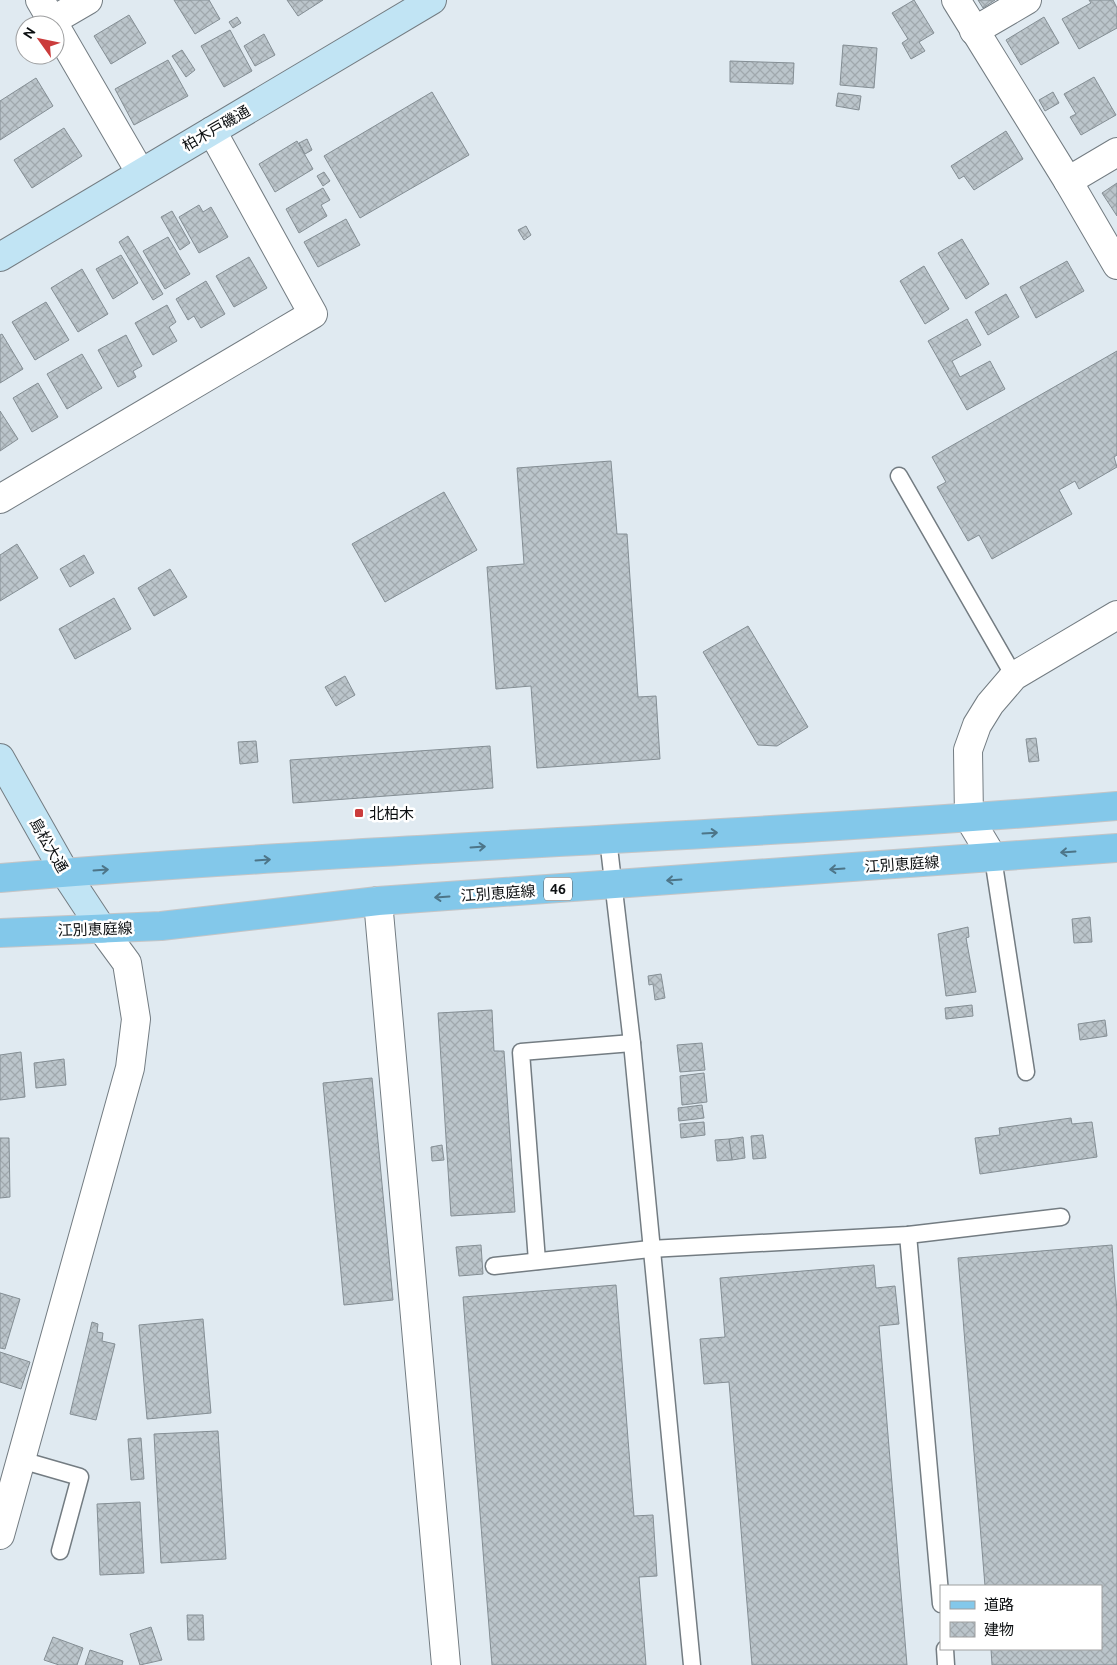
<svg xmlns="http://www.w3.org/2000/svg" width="1117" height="1665" font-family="Ubuntu,'Noto Sans JP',sans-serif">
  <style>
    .building { fill: url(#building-cross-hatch); stroke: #848e94 }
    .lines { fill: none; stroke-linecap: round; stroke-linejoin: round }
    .lane-casing { stroke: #737c82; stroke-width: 19 }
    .street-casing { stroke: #737c82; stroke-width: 30 }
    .secondary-casing { stroke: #737c82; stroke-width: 30 }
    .primary-casing { stroke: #c5c5c6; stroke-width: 30 }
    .lane { stroke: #fff; stroke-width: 16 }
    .street { stroke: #fff; stroke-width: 28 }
    .secondary { stroke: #c1e4f4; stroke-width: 28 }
    .primary { stroke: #83c8ea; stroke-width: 28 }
    .oneway { stroke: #4d7588 }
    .poi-dot { fill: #cb3c3c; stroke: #fff; stroke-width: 2 }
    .labels { text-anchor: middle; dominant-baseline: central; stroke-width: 5; stroke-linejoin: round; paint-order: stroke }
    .shield { fill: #fff; stroke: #555758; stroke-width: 1 }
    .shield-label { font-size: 14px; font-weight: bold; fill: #0c0f11 }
    .street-label { font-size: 15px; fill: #0c0f11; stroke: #fff }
    .poi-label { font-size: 15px; fill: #0c0f11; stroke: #fff; text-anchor: start }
  </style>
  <defs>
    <pattern id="building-cross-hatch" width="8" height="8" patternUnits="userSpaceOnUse" patternTransform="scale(1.25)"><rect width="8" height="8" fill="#bbc5cb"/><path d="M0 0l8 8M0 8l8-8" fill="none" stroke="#a0a8ad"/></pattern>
  </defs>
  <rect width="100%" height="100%" fill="#e0eaf1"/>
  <g class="building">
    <polygon points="174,0 209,0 220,19 195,34"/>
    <polygon points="287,0 323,0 298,16"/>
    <polygon points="914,0 934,33 919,42 925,51 911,59 902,43 908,39 892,13"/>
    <polygon points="978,0 995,0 983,8"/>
    <polygon points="1089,0 1113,0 1117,8 1117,28 1079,49 1062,19 1091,3"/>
    <polygon points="129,15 146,43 111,64 94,36"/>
    <polygon points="237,17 241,23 233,28 229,22"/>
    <polygon points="1044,17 1059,43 1021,65 1006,40"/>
    <polygon points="230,30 252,71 224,87 201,46"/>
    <polygon points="264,34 275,55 255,66 244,46"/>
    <polygon points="843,45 877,48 874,88 840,85"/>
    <polygon points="182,50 195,70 186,77 172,56"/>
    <polygon points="168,60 188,96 134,125 115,89"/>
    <polygon points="730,61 794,63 793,84 730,82"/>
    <polygon points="1094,77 1116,115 1081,135 1070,117 1076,114 1064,94"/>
    <polygon points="36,78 53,106 0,140 0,101"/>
    <polygon points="432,92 469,155 360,218 324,156"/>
    <polygon points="1053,92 1059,103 1045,111 1039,100"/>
    <polygon points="838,93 861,96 859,110 836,106"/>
    <polygon points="64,128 82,156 32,188 14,160"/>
    <polygon points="1006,131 1023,159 974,190 964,176 959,179 951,166"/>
    <polygon points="307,139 312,150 305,154 299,143"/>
    <polygon points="297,141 313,169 275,192 259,164"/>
    <polygon points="324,172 330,181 323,186 317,176"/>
    <polygon points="1117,183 1117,216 1102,193"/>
    <polygon points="323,188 330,200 321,205 327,216 299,233 286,209"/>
    <polygon points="199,205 203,212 211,207 228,237 199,253 179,217"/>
    <polygon points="172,211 190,243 180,250 161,217"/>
    <polygon points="346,219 360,245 318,267 304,242"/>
    <polygon points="526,226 531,235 524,240 518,230"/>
    <polygon points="128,236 163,294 153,300 119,242"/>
    <polygon points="168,237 190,274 165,289 143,251"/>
    <polygon points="962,239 989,284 966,299 938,253"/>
    <polygon points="121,255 138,283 113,299 96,269"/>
    <polygon points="249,257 267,288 234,307 216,276"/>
    <polygon points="1067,261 1084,291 1036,318 1020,287"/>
    <polygon points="924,266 949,309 925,324 900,281"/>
    <polygon points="82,269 108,314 78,332 51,288"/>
    <polygon points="206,281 225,314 201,328 194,316 188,320 176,299"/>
    <polygon points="1006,294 1019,317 988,335 975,312"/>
    <polygon points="46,302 69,340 35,360 12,322"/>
    <polygon points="167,305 176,322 169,327 177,341 153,355 135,323"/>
    <polygon points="967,319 981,345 952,361 960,377 990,361 1005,389 967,410 928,341"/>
    <polygon points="2,334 23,369 0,383 0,335"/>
    <polygon points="126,335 142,366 133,371 136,377 118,387 98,350"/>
    <polygon points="1117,351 1117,455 1114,457 1117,467 1079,489 1075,481 1059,490 1072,514 992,559 979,535 968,541 937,487 946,482 932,457"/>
    <polygon points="82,354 102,388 67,409 47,374"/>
    <polygon points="38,383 58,417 32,432 13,398"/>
    <polygon points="0,411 18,439 0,451"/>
    <polygon points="611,461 617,534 627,534 638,697 656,696 660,759 537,768 531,686 496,689 487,567 524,564 517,468"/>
    <polygon points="444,492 477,550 385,602 352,544"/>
    <polygon points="17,544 38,578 0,601 0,555"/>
    <polygon points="84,555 94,573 70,587 60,569"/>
    <polygon points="170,569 187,597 154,616 138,588"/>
    <polygon points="114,598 131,629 75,659 59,629"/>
    <polygon points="748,626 808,727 777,746 758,745 703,652"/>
    <polygon points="345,676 355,695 336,706 325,687"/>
    <polygon points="1036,738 1039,761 1029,762 1026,739"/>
    <polygon points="256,741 258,762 240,764 238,742"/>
    <polygon points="490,746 493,788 293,803 290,760"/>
    <polygon points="1090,917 1092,942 1074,943 1072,919"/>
    <polygon points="968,927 969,937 966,938 976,992 946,996 938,934"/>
    <polygon points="661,974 665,998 655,1000 653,984 649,985 648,976"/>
    <polygon points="972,1005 973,1016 946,1019 945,1008"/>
    <polygon points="492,1010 494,1051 504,1051 515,1212 451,1216 438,1013"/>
    <polygon points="1105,1020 1107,1036 1080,1040 1078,1024"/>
    <polygon points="702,1043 705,1070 680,1072 677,1045"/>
    <polygon points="21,1052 25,1097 0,1100 0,1055"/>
    <polygon points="64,1059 66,1085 36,1088 34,1063"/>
    <polygon points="704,1073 707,1102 682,1105 680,1076"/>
    <polygon points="372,1078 393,1300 344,1305 323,1083"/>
    <polygon points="702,1105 704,1118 679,1121 678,1108"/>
    <polygon points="1071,1118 1072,1124 1092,1122 1097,1157 980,1174 975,1138 1000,1135 999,1128"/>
    <polygon points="704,1122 705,1135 681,1138 680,1124"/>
    <polygon points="763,1135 766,1158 753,1159 751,1136"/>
    <polygon points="743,1137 745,1158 732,1160 729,1139"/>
    <polygon points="0,1138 9,1138 10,1197 0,1198"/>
    <polygon points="729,1139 732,1160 717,1161 715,1140"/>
    <polygon points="442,1145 444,1160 432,1161 431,1147"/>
    <polygon points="481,1245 483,1274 459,1276 456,1247"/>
    <polygon points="1112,1245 1117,1311 1117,1665 992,1665 991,1649 1101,1649 1101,1586 985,1586 958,1258"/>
    <polygon points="874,1265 876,1288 895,1286 899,1324 879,1326 907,1665 752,1665 729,1382 704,1384 700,1339 725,1337 720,1278"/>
    <polygon points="616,1285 634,1516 653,1515 657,1576 639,1577 646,1665 492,1665 463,1297"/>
    <polygon points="0,1293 20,1299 5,1349 0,1348"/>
    <polygon points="203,1319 211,1413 147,1419 139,1325"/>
    <polygon points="92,1322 98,1324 97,1332 103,1333 102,1341 115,1344 96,1420 70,1414"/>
    <polygon points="0,1352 30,1362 21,1389 0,1382"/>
    <polygon points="218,1431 226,1559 161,1563 154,1434"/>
    <polygon points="141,1438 144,1479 131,1480 128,1439"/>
    <polygon points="140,1502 144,1573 100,1575 97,1504"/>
    <polygon points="187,1615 203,1615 204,1640 188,1640"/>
    <polygon points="151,1627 162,1660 140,1665 130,1634"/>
    <polygon points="53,1637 83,1648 77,1665 59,1665 44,1660"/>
    <polygon points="90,1650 123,1661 122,1665 85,1665"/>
  </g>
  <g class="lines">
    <g class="lane-casing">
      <g id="lane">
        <polyline points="899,476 1014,676"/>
        <polyline points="608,839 632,1043 692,1665"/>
        <polyline points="993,858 1026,1072"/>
        <polyline points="908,1235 941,1604"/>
        <polyline points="537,1261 521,1052 632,1043"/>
        <polyline points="494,1266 650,1249 908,1235 1061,1217"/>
        <polyline points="21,1460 80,1477 60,1551"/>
        <polyline points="945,1649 946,1665"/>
      </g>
    </g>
    <g class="street-casing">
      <g id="street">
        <polyline points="40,0 140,172"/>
        <polyline points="956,0 1068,181 1117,265"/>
        <polyline points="52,21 88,0"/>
        <polyline points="974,31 1027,0"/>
        <polyline points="1068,181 1117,152"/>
        <polyline points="0,499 313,314 212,131"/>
        <polyline points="993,858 969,818 968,750 977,725 990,704 1014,676 1117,615"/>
        <polyline points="378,901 446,1665"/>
        <polyline points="0,1535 130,1068 136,1019 127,963 102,929"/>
      </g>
    </g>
    <g class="secondary-casing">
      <g id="secondary">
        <polyline points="0,257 432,0"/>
        <polyline points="0,758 65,873 102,929"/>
      </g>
    </g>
    <g class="primary-casing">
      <g id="primary">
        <path d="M0,878C372,847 745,837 1117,806"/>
        <polyline points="0,933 161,926 378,901 1117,848"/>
      </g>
    </g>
    <use href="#lane" class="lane"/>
    <use href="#street" class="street"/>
    <use href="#secondary" class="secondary"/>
    <use href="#primary" class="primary"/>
  </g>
  <defs><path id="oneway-shaft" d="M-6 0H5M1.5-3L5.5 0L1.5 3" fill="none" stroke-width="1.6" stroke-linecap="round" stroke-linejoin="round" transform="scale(1.25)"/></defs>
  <g class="oneway">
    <use href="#oneway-shaft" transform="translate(710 833) rotate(-3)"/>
    <use href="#oneway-shaft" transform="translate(478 847) rotate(-4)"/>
    <use href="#oneway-shaft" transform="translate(1068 852) rotate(176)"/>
    <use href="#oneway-shaft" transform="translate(263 860) rotate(-4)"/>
    <use href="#oneway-shaft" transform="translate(837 869) rotate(176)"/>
    <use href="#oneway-shaft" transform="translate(101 870) rotate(-4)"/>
    <use href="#oneway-shaft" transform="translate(674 880) rotate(176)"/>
    <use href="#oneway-shaft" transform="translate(442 897) rotate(176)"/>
  </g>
  <rect class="poi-dot" x="354" y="808" width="10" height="10" rx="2.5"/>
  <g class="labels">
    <rect class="shield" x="544" y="877.5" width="28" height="23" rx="4"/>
    <g class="shield-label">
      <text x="558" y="889">46</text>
    </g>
    <g class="street-label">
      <text transform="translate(216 128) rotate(-30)">柏木戸磯通</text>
      <text transform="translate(49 845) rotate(60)">島松大通</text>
      <text transform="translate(902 864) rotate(-4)">江別恵庭線</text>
      <text transform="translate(498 893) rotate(-4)">江別恵庭線</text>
      <text transform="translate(95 929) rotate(-2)">江別恵庭線</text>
    </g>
    <g class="poi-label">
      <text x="369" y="813">北柏木</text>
    </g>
  </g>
  <rect x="940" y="1585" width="162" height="65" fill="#ffffff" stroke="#9e9fa0"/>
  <rect x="950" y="1601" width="25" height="8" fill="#83c8ea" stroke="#9e9fa0"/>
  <text x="984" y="1610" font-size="15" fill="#0c0f11">道路</text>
  <rect x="950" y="1622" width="25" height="15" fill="url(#building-cross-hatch)" stroke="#9e9fa0"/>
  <text x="984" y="1635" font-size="15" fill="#0c0f11">建物</text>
  <g transform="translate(40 40) rotate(303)"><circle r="24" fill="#ffffff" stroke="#9e9fa0"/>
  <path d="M0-4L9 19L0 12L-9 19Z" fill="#cb3c3c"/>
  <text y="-8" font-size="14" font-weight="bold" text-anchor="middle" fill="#0c0f11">N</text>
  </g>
</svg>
